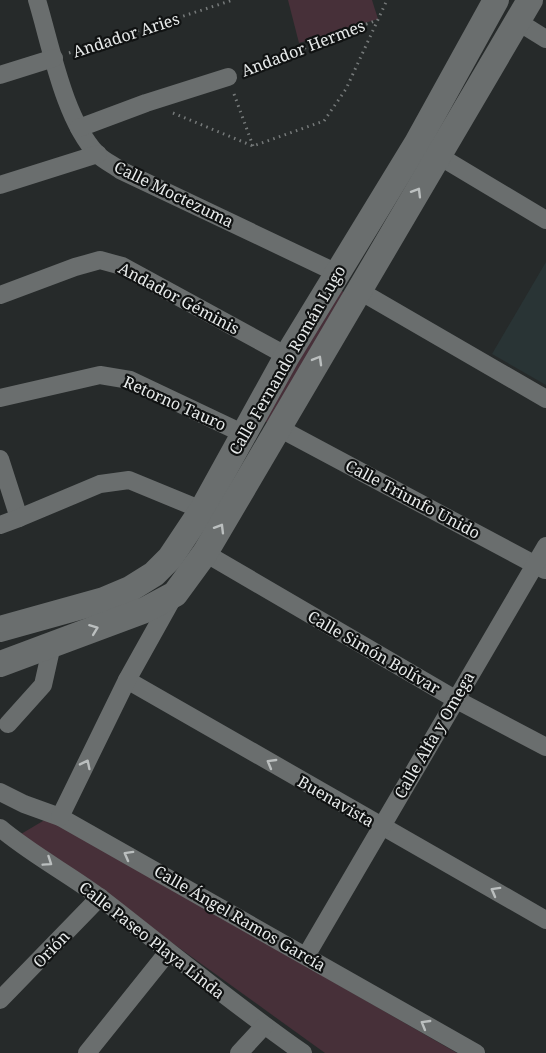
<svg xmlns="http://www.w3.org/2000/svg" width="546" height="1053" font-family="'Noto Serif',serif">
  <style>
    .built { fill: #293435 }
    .green { fill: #473039 }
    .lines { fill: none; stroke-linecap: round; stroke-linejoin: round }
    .path { stroke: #767a7a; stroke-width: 3; stroke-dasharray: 1.5 4.5; stroke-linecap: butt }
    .street { stroke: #6a6e6e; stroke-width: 18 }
    .secondary { stroke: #6a6e6e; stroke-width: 26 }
    .oneway { stroke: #bbbfbf }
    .labels { text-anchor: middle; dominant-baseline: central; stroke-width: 4.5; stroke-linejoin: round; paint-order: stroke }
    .street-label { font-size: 16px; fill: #e7eaea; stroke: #101212 }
  </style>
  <rect width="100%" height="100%" fill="#262a2a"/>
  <polygon class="built" points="546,262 546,385 492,354"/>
  <g class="green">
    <polygon points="288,0 372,0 378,19 299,43"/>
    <polygon points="335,287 347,294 277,421 264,422"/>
    <polygon points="48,818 457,1053 325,1053 21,834"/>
  </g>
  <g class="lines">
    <g class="path">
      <polyline points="69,53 233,0"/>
      <polyline points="243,72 377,20"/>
      <polyline points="234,94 253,146"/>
      <polyline points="173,113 253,146 324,121 346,89 387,0"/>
    </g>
    <g class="street">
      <path d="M37,0C51,46 64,119 97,154C103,160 113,165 120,170L337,273"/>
      <polyline points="517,21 546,39"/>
      <polyline points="0,75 54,58"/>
      <polyline points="79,128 146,103 228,77"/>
      <polyline points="439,156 546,220"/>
      <polyline points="0,185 98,154"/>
      <polyline points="358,290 546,399"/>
      <polyline points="0,295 75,267 100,260 122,266 287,356"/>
      <polyline points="0,398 100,375 130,380 244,434"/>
      <polyline points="279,428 545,570"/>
      <polyline points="0,459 19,518"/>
      <polyline points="0,525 19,518 100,484 129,480 202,510"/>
      <polyline points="205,553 455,699 546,747"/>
      <polyline points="127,680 546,920"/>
      <polyline points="8,724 43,685 52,645"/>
      <polyline points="0,792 24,804 60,817 476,1053"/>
      <polyline points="60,817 127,680 175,594"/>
      <path d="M0,828C32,855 69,874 102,899C169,951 234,1005 303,1053"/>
      <polyline points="306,956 546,546"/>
      <polyline points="0,1000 100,897"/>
      <polyline points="87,1053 168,952"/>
      <polyline points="239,1053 264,1026"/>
    </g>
    <g class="secondary">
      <polyline points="0,629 104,600 130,589 154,574 170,558 202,510 287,356 417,143 496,0"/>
      <polyline points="0,664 145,610 175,594 205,553 530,0"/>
    </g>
  </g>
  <defs><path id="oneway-chevron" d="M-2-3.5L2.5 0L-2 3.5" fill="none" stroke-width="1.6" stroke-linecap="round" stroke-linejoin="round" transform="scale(1.5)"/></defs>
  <g class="oneway">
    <use href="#oneway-chevron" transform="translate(417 192) rotate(-59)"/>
    <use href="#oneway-chevron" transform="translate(318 360) rotate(-60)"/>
    <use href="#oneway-chevron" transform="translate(220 528) rotate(-59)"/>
    <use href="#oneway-chevron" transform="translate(94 629) rotate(-21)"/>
    <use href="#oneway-chevron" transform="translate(271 763) rotate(-150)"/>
    <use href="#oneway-chevron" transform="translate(86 764) rotate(-64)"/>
    <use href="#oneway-chevron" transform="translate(128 855) rotate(-151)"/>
    <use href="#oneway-chevron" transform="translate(48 862) rotate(34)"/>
    <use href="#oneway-chevron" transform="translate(495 891) rotate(-151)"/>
    <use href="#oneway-chevron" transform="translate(425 1024) rotate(-150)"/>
  </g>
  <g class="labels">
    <g class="street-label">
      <text transform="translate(126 35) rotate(-18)">Andador Aries</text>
      <text transform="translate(303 48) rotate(-21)">Andador Hermes</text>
      <text transform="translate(174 194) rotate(26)">Calle Moctezuma</text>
      <text transform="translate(179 298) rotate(28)">Andador Géminis</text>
      <text transform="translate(287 360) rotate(-60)">Calle Fernando Román Lugo</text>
      <text transform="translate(175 403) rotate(24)">Retorno Tauro</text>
      <text transform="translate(413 499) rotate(28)">Calle Triunfo Unido</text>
      <text transform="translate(374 652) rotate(30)">Calle Simón Bolívar</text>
      <text transform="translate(434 735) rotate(-60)">Calle Alfa y Omega</text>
      <text transform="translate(336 801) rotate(30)">Buenavista</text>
      <text transform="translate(240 918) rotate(30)">Calle Ángel Ramos García</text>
      <text transform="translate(152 940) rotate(38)">Calle Paseo Playa Linda</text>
      <text transform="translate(51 949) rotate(-46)">Orión</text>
    </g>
  </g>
</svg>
